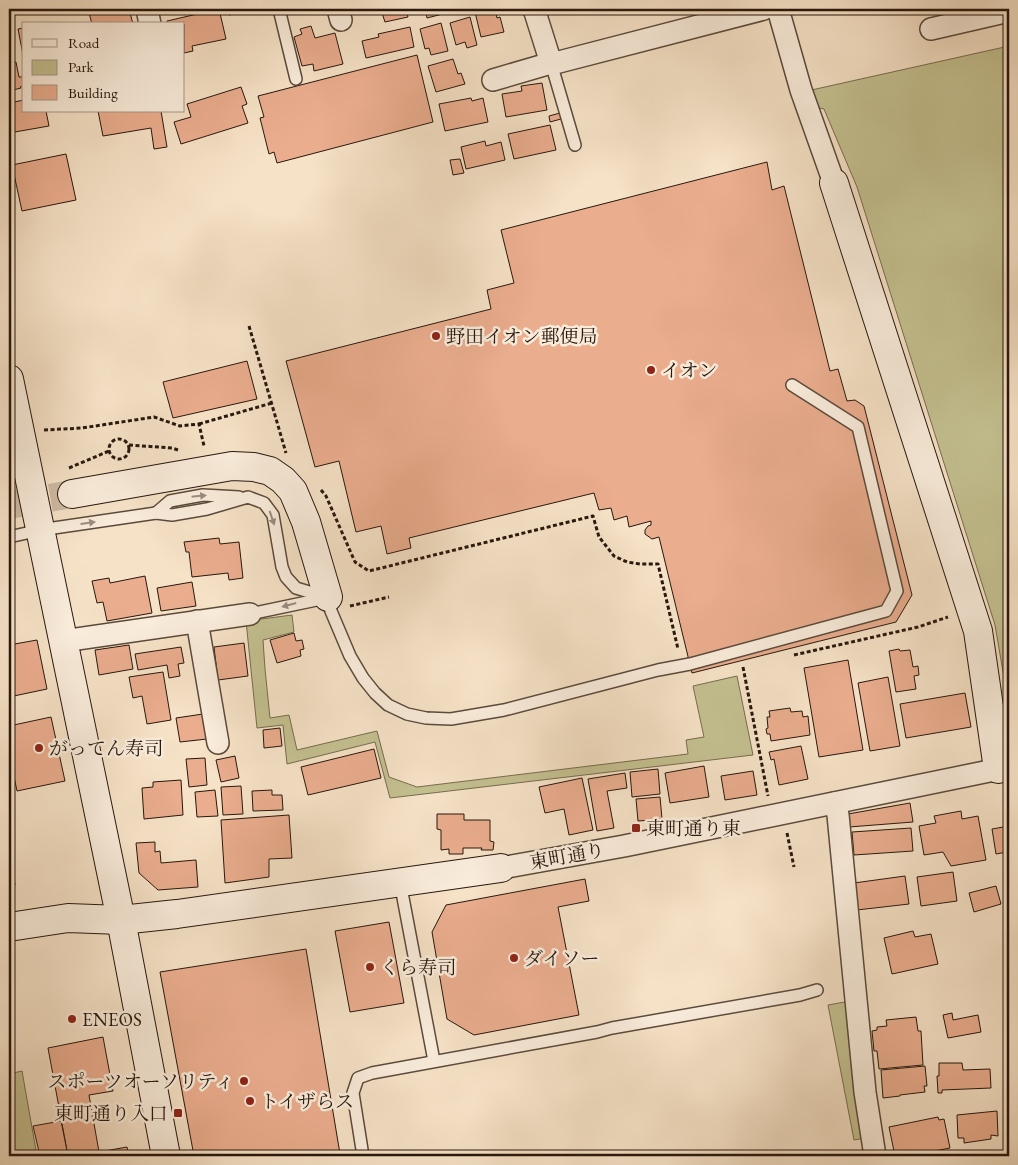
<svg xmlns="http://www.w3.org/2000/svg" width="1018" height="1165" font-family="'EB Garamond','Noto Serif JP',serif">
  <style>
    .green { fill: #c4c090; stroke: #766c4f }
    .building { fill: #eaad8e; stroke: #27170e }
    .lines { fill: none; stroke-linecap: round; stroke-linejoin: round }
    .secondary-tunnel { stroke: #cdb9a2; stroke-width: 28; stroke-dasharray: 28 14; stroke-linecap: butt }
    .lane-casing { stroke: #5b4a3c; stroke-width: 14 }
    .street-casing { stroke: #5b4a3c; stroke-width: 24 }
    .secondary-casing { stroke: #27170e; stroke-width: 30 }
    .path { stroke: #27170e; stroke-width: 3; stroke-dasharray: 4 2.5; stroke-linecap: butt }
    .lane { stroke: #f9ecdb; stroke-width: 11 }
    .street { stroke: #f9ecdb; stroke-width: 21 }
    .secondary { stroke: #f9ecdb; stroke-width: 28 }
    .oneway { fill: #9a8c7f }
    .poi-dot { fill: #8f2418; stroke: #f9ecdb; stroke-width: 2 }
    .labels { text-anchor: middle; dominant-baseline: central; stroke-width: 5; stroke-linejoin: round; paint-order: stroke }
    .poi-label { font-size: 19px; fill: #27170e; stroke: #f9ecdb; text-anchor: start }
    .street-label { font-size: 19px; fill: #27170e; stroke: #f9ecdb }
  </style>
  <rect width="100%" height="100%" fill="#f6e2c7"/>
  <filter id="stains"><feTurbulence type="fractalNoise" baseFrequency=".004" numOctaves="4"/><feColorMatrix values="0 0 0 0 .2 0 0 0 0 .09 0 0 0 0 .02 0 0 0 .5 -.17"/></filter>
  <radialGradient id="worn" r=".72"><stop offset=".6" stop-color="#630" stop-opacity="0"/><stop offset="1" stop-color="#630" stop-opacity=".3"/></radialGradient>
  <g class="green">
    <polygon points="1009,46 1009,707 995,625 857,187 824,109 815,107 807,91"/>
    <polygon points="292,615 294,632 263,640 265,669 270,718 289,715 297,750 377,731 389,777 417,787 688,754 686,740 704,737 693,686 737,676 753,755 390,798 375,742 287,764 283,725 257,728 246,621"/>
    <polygon points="850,1001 865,1138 854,1140 828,1005"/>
    <polygon points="22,1071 37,1156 9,1156 9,1074"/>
  </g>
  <g class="building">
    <polygon points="88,9 129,9 133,24 92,24"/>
    <polygon points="219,9 226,39 192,46 193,51 184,53 184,24 167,24 167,21"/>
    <polygon points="228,9 259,9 229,15"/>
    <polygon points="377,9 406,9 408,17 385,22 382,13 378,14"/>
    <polygon points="425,9 462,9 427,18"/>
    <polygon points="490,9 495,9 497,18 500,17 504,32 481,37 475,12"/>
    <polygon points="470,17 477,45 467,48 465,42 456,45 450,23"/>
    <polygon points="441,23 448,51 431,55 429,48 425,49 420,29"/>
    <polygon points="311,26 315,38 335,33 343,64 314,71 313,64 302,66 294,37 302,34 300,29"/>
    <polygon points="410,27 414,47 366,58 362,41 379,37 378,34"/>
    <polygon points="24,28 24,60 18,29"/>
    <polygon points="417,55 433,122 277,163 274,152 269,154 260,118 264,117 258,96"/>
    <polygon points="453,59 458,74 461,73 465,84 436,92 428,66"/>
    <polygon points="16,62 19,77 23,77 24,86 20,87 21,88 9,91 9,64"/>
    <polygon points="542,83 547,110 506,117 502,94 522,91 521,86"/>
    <polygon points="241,87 247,104 242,106 248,123 181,144 174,122 191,117 187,104"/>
    <polygon points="471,98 472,101 483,98 488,122 445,131 439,104"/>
    <polygon points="24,100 24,111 46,111 49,126 9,133 9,103"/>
    <polygon points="98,111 161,111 167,147 154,149 151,128 103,136"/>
    <polygon points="560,113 561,119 550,122 549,116"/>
    <polygon points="550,125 556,150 514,159 508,134"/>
    <polygon points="485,141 486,146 501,142 505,160 466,169 461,147"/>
    <polygon points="66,154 76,200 22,211 12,165"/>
    <polygon points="460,159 464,173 453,175 450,160"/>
    <polygon points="767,162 772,190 784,186 830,371 838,369 847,401 855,400 864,406 912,595 896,622 692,673 659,537 652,539 645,534 645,530 648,526 651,525 651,521 629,527 627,516 614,520 611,508 599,510 594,493 409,538 411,548 387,554 381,526 356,532 339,461 315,467 286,361 491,309 487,290 514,283 501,230"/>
    <polygon points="247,361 257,399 173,418 163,382"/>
    <polygon points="219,538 220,544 239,542 243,578 229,580 228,573 192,577 189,552 186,552 184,542"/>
    <polygon points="145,576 152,613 107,621 103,602 97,603 92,581 109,578 110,583"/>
    <polygon points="192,582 196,606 161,611 157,588"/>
    <polygon points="294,633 296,641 302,640 304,649 300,650 301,656 277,663 270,640"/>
    <polygon points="37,640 47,689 9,697 9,645"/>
    <polygon points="244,643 248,676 218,680 214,647"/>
    <polygon points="129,645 133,669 99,675 95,650"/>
    <polygon points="181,647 184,663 178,664 180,676 169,678 167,665 138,670 135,654"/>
    <polygon points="899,649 900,651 910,650 913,667 918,666 919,675 914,676 916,689 896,692 889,651"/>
    <polygon points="848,660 863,750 819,757 804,668"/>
    <polygon points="163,672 171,720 147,724 142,696 133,698 129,677"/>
    <polygon points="888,677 900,746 870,751 858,683"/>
    <polygon points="965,693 971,727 906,738 900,704"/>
    <polygon points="790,708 791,712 802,711 803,717 808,716 810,735 771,741 770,734 767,734 766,729 768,728 767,717 770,717 769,711"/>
    <polygon points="203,714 207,739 180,742 176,718"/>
    <polygon points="51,717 65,781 17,791 9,753 9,726"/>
    <polygon points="280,728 282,746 264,748 263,730"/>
    <polygon points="801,746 808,779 779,785 774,759 771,760 769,752"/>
    <polygon points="374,749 381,778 308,795 301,767"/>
    <polygon points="235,756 239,778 221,782 216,760"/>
    <polygon points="205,758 207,785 189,787 186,759"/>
    <polygon points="704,766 709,797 670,803 665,773"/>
    <polygon points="658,769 660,794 632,797 630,772"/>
    <polygon points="753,771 757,795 725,800 721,776"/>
    <polygon points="625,773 627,788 607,791 614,828 597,831 588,779"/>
    <polygon points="582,778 593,830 569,835 564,809 545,813 539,787"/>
    <polygon points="181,780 183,815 144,819 142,788 153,787 153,782"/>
    <polygon points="241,786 243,814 223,815 221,787"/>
    <polygon points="215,790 218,816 197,817 195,792"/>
    <polygon points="272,790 272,795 282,795 283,810 253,811 252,791"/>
    <polygon points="660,797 662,819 638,821 636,799"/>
    <polygon points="910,803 913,822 849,827 848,814"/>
    <polygon points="961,811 962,819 978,816 986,860 951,866 943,852 924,855 919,826 936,823 934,816"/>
    <polygon points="437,814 464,814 464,820 490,820 490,841 494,842 493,850 481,850 482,848 463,848 463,854 449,854 449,849 441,850 441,830 437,829"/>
    <polygon points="289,815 292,858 269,859 269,877 225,883 221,820"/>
    <polygon points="1009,826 1009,857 1007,858 1007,852 996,854 992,829"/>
    <polygon points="911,828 913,851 854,855 852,832"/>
    <polygon points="155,842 155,852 160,851 161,863 196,860 198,887 158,890 139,873 136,843"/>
    <polygon points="9,851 15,885 9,886"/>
    <polygon points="953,872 957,901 921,906 917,877"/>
    <polygon points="905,876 909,904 857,910 854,883"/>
    <polygon points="585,879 589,901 558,907 579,1015 474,1035 447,1019 432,932 446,905"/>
    <polygon points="996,886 1001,904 974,912 969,893"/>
    <polygon points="389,922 404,1003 350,1012 335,931"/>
    <polygon points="913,931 915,937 931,934 938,964 892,974 884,938"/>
    <polygon points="306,949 340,1154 324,1156 194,1156 160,972"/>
    <polygon points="952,1013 953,1020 978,1015 981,1032 948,1038 943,1015"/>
    <polygon points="916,1017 918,1031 921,1031 923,1065 879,1069 877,1051 874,1051 872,1031 877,1030 877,1027 887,1026 886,1020"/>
    <polygon points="103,1037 113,1091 89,1095 99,1152 79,1156 68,1156 48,1048"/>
    <polygon points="939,1063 962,1063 963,1070 990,1069 991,1088 942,1090 942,1093 938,1093 937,1076 939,1076"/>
    <polygon points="925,1066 927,1086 924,1086 925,1092 900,1095 900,1096 883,1098 881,1070"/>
    <polygon points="997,1111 998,1136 991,1135 991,1139 964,1143 964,1138 958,1138 957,1115"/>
    <polygon points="938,1117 939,1120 944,1119 950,1148 909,1156 895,1156 889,1127"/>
    <polygon points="61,1121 68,1156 40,1156 33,1126"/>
    <polygon points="127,1147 129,1156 79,1156 99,1152"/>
    <polygon points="844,1151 844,1155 855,1153 856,1156 827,1156 827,1155"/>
  </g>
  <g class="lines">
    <polyline class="secondary-tunnel" points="9,505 72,494"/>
    <g class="lane-casing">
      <g id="lane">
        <polyline points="279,9 296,79"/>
        <polyline points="551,63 575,145"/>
        <polyline points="156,513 170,501 203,495 239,497"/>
        <polyline points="9,537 40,530 156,513 172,515 207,509 248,497 264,503 273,515 282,567 286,577 296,588 326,597"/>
        <polyline points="328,597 331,611 350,656 363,678 375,693 388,705 407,714 426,718 451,719 504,710 658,670 690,664 886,611 897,591 858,427 792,385"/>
        <polyline points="250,614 326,598"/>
        <polyline points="400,882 434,1061"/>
        <polyline points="363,1156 353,1093 358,1078 372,1073 597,1032 612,1028 800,995 817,990"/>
      </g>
    </g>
    <g class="street-casing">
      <g id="street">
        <polyline points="147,9 150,24"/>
        <polyline points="338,9 341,20"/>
        <polyline points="534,9 551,63"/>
        <polyline points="778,9 801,90 834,183"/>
        <polyline points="931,29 1009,11"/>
        <polyline points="493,80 551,63 555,63 764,9"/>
        <polyline points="197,621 218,743"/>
        <polyline points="63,641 250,614"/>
        <polyline points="835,803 838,815 865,1092 875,1156"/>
        <polyline points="501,868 624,846 1009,767"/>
      </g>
    </g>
    <g class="secondary-casing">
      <g id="secondary">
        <polyline points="834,183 978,631 998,769"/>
        <polyline points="9,379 121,920 166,1156"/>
        <polyline points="72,494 232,466 254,467 270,471 283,480 293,491 306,522 328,597"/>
        <polyline points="9,927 68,918 121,920 177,914 501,868"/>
      </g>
    </g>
    <g class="path">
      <polyline points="249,326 286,453"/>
      <polyline points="199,424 272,403"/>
      <polyline points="44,430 82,428 154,417 180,426 199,424 204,446"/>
      <circle cx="119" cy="449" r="10"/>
      <polyline points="129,445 172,448 178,450"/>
      <polyline points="69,468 109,451"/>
      <polyline points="321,490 326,496 355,562 369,571 593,516 599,537 614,556 627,562 640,564 658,564 678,649"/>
      <polyline points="350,606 389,597"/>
      <polyline points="794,655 918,627 948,617"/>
      <polyline points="743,667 768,796"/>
      <polyline points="787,833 794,867"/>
    </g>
    <use href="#lane" class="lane"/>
    <use href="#street" class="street"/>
    <use href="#secondary" class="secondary"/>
  </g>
  <defs><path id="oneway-solid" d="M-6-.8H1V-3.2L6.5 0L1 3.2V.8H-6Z" transform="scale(1.25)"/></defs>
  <g class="oneway">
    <use href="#oneway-solid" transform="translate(199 496) rotate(-6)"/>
    <use href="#oneway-solid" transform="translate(272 518) rotate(71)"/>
    <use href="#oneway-solid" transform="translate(88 523) rotate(-8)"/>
    <use href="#oneway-solid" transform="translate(289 605) rotate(165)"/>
  </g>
  <g class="poi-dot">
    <circle cx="436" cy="336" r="5"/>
    <circle cx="651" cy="370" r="5"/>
    <circle cx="39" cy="748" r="5"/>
    <rect x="631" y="823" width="10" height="10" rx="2.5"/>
    <circle cx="514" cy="958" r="5"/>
    <circle cx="370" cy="967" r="5"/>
    <circle cx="72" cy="1019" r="5"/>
    <circle cx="244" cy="1081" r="5"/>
    <circle cx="250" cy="1101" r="5"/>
    <rect x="173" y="1108" width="10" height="10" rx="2.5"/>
  </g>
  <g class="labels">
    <g class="poi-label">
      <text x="446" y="336">野田イオン郵便局</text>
      <text x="661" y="370">イオン</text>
      <text x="49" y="748">がってん寿司</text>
      <text x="646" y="828">東町通り東</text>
      <text x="524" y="958">ダイソー</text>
      <text x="380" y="967">くら寿司</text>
      <text x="82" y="1019">ENEOS</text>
      <text x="234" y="1081" text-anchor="end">スポーツオーソリティ</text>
      <text x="260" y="1101">トイザらス</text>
      <text x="168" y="1113" text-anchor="end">東町通り入口</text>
    </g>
    <g class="street-label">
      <text transform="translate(567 856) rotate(-10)">東町通り</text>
    </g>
  </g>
  <rect width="1018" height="1165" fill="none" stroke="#f6e2c7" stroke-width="30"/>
  <rect x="10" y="10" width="998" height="1145" fill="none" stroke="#27170e" stroke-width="2.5"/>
  <rect x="15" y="15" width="988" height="1135" fill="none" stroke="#27170e"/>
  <rect x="22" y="22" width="162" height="90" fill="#f9ecdb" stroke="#a59789"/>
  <rect x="32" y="39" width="25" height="8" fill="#f9ecdb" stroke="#a59789"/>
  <text x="68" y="48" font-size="15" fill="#27170e">Road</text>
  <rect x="32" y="60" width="25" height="15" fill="#c4c090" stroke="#a59789"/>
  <text x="68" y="72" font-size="15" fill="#27170e">Park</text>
  <rect x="32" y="85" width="25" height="15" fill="#eaad8e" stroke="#a59789"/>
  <text x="68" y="98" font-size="15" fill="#27170e">Building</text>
  <rect width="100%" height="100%" filter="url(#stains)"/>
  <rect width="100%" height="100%" fill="url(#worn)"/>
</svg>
